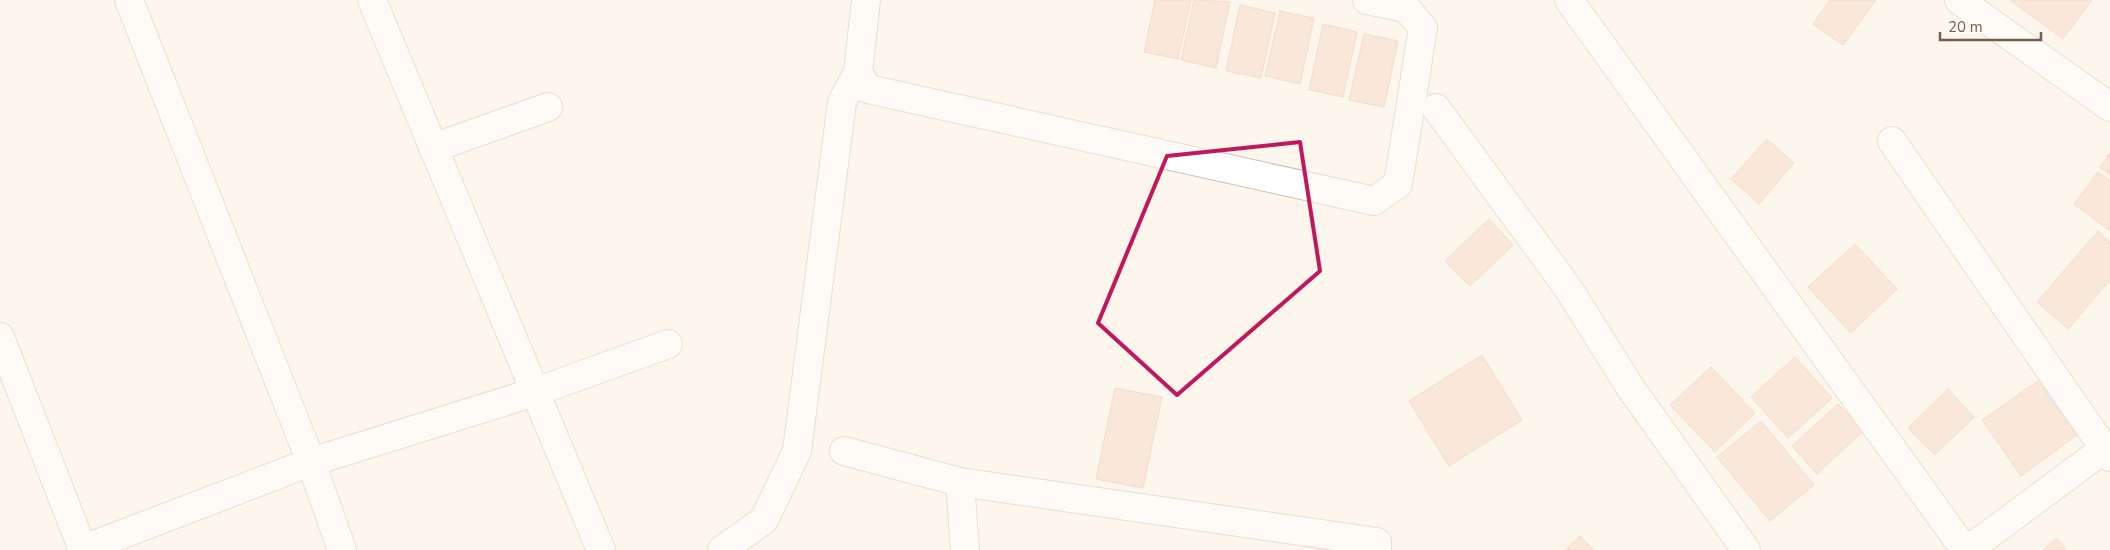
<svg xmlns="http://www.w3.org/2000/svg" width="2110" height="550" font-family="'Nunito Sans',sans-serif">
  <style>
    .building { fill: #f3d5c3; stroke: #e6bba3 }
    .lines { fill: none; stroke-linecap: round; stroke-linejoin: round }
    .minor-casing { stroke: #d1beb0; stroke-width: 30 }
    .minor { stroke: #fff; stroke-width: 28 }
    .marked { fill: none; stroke: #c2185b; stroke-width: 4; stroke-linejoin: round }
  </style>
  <rect width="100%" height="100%" fill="#fdf6ec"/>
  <g class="building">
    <polygon points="1155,0 1191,0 1178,59 1144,52"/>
    <polygon points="1194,0 1230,2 1216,68 1181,60"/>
    <polygon points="1830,0 1876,0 1843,45 1813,24"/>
    <polygon points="2010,0 2092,0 2063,39"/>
    <polygon points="1240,5 1275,13 1261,78 1226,71"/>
    <polygon points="1280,11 1314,18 1300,84 1265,76"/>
    <polygon points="1323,24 1357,32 1343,97 1309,90"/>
    <polygon points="1364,34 1398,41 1384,107 1349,100"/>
    <polygon points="1767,139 1794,163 1759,204 1731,179"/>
    <polygon points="2110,153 2110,175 2100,167"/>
    <polygon points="2098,172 2110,181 2110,231 2074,204"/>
    <polygon points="1489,219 1513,245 1470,286 1445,261"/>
    <polygon points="2098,231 2110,242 2110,280 2068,329 2037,302"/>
    <polygon points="1855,244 1897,289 1851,333 1808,287"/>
    <polygon points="1482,355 1522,420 1449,466 1409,401"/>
    <polygon points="1795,357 1832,398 1788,438 1751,397"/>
    <polygon points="1711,367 1755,413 1715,452 1670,405"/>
    <polygon points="2038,381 2077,435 2021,476 1982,420"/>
    <polygon points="1115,388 1162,397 1143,488 1096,479"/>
    <polygon points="1948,389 1974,417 1935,455 1908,428"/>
    <polygon points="1838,404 1863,431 1817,474 1792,446"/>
    <polygon points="1761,421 1814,485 1770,521 1717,457"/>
    <polygon points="1580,536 1594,550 1565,550"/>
    <polygon points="2057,538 2066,550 2043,550"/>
  </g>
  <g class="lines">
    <g class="minor-casing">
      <g id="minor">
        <polyline points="129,0 311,462 342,550"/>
        <polyline points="372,0 601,550"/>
        <polyline points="866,0 858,72 868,89 1374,201 1398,184 1423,28 1406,8 1367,0"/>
        <polyline points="1569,0 1965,550"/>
        <polyline points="1959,0 2110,107"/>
        <polyline points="1436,108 1568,288 1630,387 1746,550"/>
        <polyline points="1892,141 2110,457"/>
        <polyline points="433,148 548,107"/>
        <polyline points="0,337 83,550"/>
        <polyline points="844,451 960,482 1377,542 1377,550"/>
        <polyline points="960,482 965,550"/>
        <polyline points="81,550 311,462 535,392 668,344"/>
        <polyline points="722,550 764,520 797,451 842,102 858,72"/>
        <polyline points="1968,550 2104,449"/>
      </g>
    </g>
    <use href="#minor" class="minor"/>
  </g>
  <path d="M0 0H2110V550H0ZM1300,142L1320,271L1177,395L1098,323L1167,156Z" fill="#fdf6ec" fill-opacity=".55" fill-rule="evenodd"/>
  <path class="marked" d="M1300,142L1320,271L1177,395L1098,323L1167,156Z"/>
  <path d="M1940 32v8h101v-8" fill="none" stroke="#7a5c4d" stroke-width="2.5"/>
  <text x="1948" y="32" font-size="15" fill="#7a5c4d" stroke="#fffaf3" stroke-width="4" paint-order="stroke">20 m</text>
</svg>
